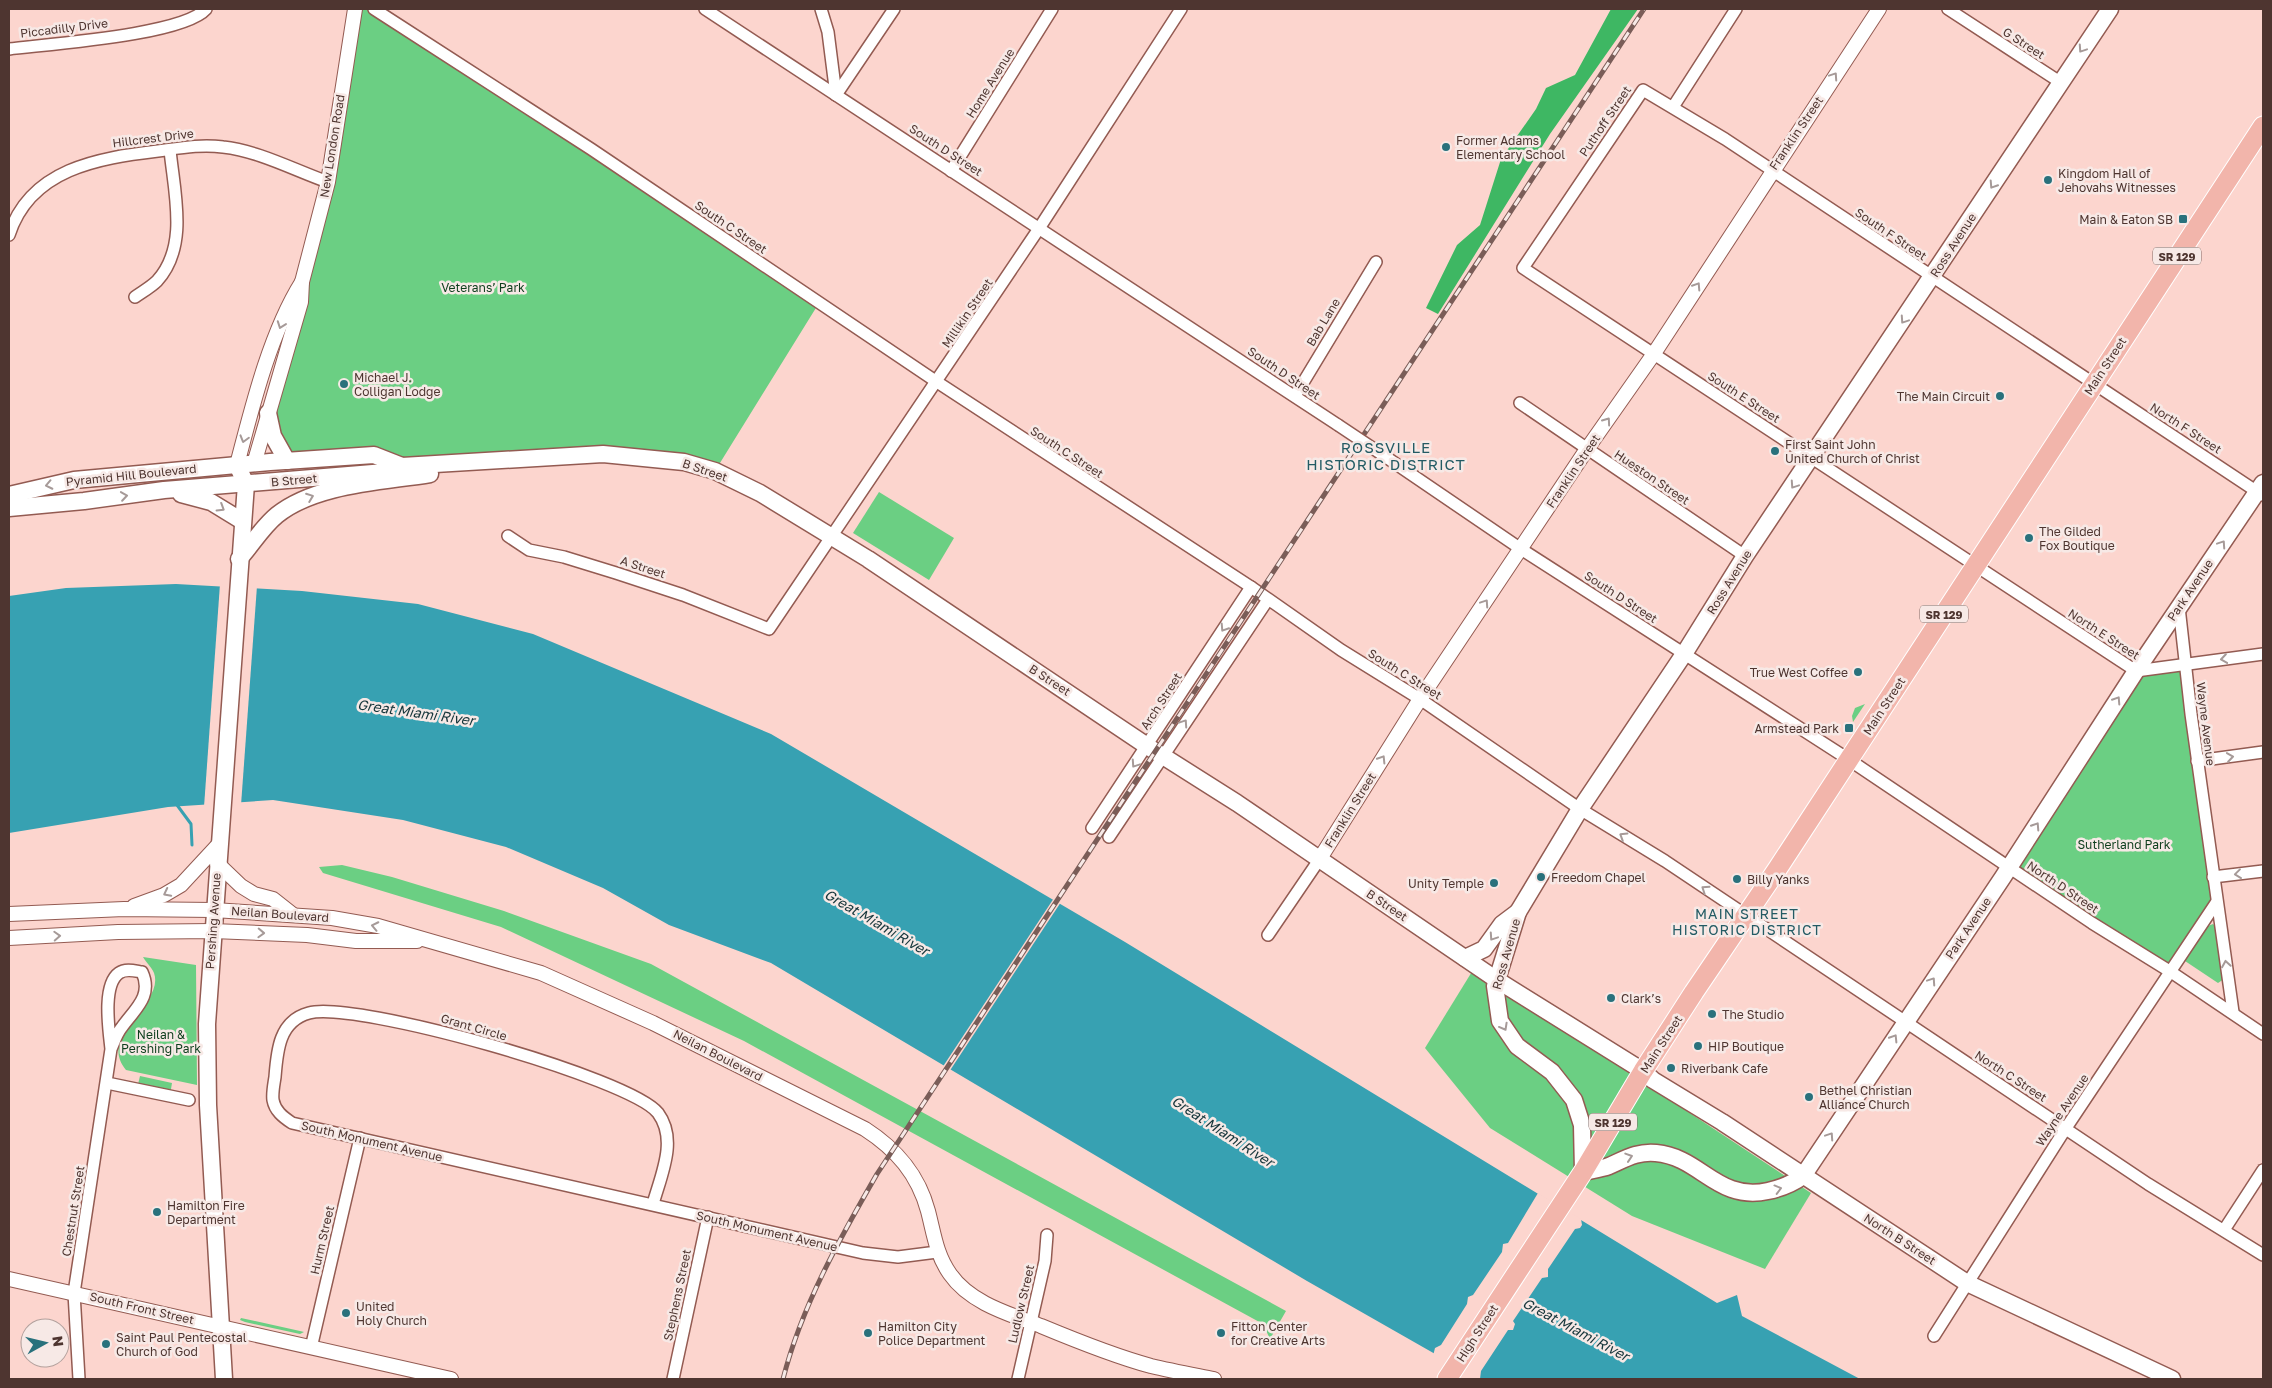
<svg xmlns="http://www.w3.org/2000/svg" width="2272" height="1388" font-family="'Golos Text',sans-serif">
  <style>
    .green { fill: #6bcf83 }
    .forest { fill: #3eb763 }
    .water { fill: #37a1b2 }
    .pier { fill: #fcd5ce }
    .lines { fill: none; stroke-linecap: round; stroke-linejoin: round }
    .stream { stroke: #37a1b2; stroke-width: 3 }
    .minor-casing { stroke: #935b52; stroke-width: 14 }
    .tertiary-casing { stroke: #935b52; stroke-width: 16 }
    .secondary-casing { stroke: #935b52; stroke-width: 19 }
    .primary-casing { stroke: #fff; stroke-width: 21 }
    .minor { stroke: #fff; stroke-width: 11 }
    .tertiary { stroke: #fff; stroke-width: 14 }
    .secondary { stroke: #fff; stroke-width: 16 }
    .primary { stroke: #f2b5ab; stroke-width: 19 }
    .rail-casing { stroke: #7a5d58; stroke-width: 5 }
    .rail { stroke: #f7e9e6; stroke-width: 3; stroke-dasharray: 9; stroke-linecap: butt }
    .minor-bridge-casing { stroke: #935b52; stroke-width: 14; stroke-linecap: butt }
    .minor-bridge { stroke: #fff; stroke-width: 11 }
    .oneway { stroke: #a69a98 }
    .poi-dot { fill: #29717c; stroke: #f7e9e6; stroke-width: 2 }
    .labels { text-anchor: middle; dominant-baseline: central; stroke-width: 5; stroke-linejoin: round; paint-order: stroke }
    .shield { fill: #f7e9e6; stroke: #816b67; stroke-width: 1 }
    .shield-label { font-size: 11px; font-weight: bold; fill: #4e3530 }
    .street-label { font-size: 12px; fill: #4e3530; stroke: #f7e9e6 }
    .poi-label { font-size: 12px; fill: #4e3530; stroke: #f7e9e6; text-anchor: start }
    .park-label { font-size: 12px; fill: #0e3e1d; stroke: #f7e9e6 }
    .water-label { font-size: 14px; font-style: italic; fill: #16363b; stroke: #f7e9e6 }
    .neighbourhood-label { font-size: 14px; letter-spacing: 1px; fill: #235b64; stroke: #f7e9e6 }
    .quarter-label { font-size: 15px; letter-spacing: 1px; fill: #235b64; stroke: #f7e9e6 }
  </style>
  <rect width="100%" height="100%" fill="#fcd5ce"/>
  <g class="green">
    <polygon points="355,9 374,9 819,303 715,471 684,462 388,459 287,461 271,430 301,302"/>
    <polygon points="879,492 954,538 929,580 853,533"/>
    <polygon points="2185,665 2216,903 2171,972 2009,867 2136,671"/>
    <polygon points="1865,704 1853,722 1852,716 1855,708"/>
    <polygon points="342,865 392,877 504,911 651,964 1286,1311 1270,1339 1263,1324 744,1041 501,927 323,873 319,867"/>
    <polygon points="2213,924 2217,928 2224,979 2218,983 2185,961 2208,926"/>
    <path d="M143,957L196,965L197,1085L126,1070C96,1033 165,1005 154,973C152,968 146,962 143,957Z"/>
    <polygon points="1473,970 1811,1193 1765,1269 1632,1216 1490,1128 1425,1048"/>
    <polygon points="140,1076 172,1083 169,1101 136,1093"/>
    <polygon points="241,1318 300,1331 304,1332 300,1334 245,1322 240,1320"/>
  </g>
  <polygon class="forest" points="1611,9 1638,9 1550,134 1438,314 1426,308 1457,245 1480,225 1501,159 1536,109 1546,88 1575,75"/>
  <polygon class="water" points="176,584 302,591 418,604 533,634 771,734 1125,942 1717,1303 1737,1295 1742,1316 1860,1379 1479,1379 1307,1281 771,963 669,925 603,888 506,847 403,820 273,800 168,807 9,833 9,596 66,588"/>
  <g class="pier">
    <polygon points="220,584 257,586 241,805 204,807"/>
    <polygon points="1054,898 1061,902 949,1072 942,1068"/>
    <polygon points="1538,1193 1581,1219 1582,1225 1580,1228 1575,1229 1548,1269 1548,1277 1542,1278 1513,1321 1515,1324 1513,1330 1508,1330 1481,1371 1480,1379 1474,1379 1433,1356 1435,1348 1441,1345 1467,1304 1468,1297 1473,1295 1502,1252 1503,1244 1508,1243"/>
  </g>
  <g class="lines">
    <polyline class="stream" points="177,805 191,824 192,845"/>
    <g class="minor-casing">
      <g id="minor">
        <polyline points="374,9 591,149 937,382 1251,587 1341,650 1420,699 1580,809 1665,861 2148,1184 2263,1255"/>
        <polyline points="705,9 1338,425"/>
        <polyline points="821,9 828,32 836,95"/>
        <polyline points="1948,9 2060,82"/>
        <path d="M9,49C49,44 183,35 206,9"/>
        <polyline points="836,95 894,9"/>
        <polyline points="1673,107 1736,9"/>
        <polyline points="951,171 1052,9"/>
        <path d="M9,235C30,169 98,158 158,151C180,148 201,144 223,147C259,151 294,170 328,182"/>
        <path d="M135,297C142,292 151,287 157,281C189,246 174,192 170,150"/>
        <polyline points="1295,396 1376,262"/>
        <polyline points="1520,403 1745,556"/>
        <polyline points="1380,453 1521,549 1848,759 2092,923 2171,972 2263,1034"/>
        <polyline points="2262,495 1725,139 1643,90 1523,268 2136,671 2263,654"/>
        <polyline points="508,536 529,550 564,557 616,573 683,595 769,629 1040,227 1181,9"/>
        <polyline points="2179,607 2191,714 2233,1012"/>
        <polyline points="2197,761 2263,752"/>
        <polyline points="1092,828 1251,587"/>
        <polyline points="1109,837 1267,601"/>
        <polyline points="2213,877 2263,871"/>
        <polyline points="1268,935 1319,860"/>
        <polyline points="107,1083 189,1100"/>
        <path d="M653,1204C661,1175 678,1140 658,1113C631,1078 354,1000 309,1013C279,1021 277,1051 275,1077C274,1084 272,1093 273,1100C275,1111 283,1117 292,1123L863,1253L898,1257L937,1252"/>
        <polyline points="2224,1230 2263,1170"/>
        <polyline points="1934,1336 2066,1128 2216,903"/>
        <polyline points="311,1348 360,1138"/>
        <path d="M79,1379L74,1293L111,1049C114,1042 117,1033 122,1027C135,1009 153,996 142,972C135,971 126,968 119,973C102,985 109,1030 111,1049"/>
        <polyline points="673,1379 708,1217"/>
        <polyline points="1018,1379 1045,1261 1047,1235"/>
      </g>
    </g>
    <g class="tertiary-casing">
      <g id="tertiary">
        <polyline points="254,464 301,302 302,282 328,182 355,9"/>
        <path d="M237,465C252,407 270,333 302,282"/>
        <polyline points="1319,860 1420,699 1587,449 1653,355 1879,9"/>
        <polyline points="217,863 241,886 254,894 273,899 292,914"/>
        <polyline points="134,906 164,895 181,885 219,844"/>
        <path d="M9,914L124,909L214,910L332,918L378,926L541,973L653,1023L865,1129C896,1149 918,1174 928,1211C934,1234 936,1254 950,1274C970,1303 1009,1314 1041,1326C1077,1341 1114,1356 1151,1366C1172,1371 1194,1375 1214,1379"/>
        <polyline points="9,938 118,932 213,931 307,935 356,941 417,941"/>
        <polyline points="9,1279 451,1379"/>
      </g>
    </g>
    <g class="secondary-casing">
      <g id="secondary">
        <path d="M2110,9L1745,556L1684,654L1580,809L1518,912L1495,986L1500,1021L1517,1046L1552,1072L1574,1100L1582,1125L1583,1172C1592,1170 1601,1169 1609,1166C1625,1159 1638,1151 1656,1153C1701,1157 1717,1202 1768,1191C1782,1188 1792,1184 1803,1176L2003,877L2136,671L2263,483"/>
        <polyline points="268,413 273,436 287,461"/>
        <polyline points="181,494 211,502 242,521"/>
        <polyline points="9,495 74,480 270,462 374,455 402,466"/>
        <polyline points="9,508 84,501 164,490 385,472 402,466 603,454 684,462 715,471 760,493 868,559 1147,746 1237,803 1497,980 1643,1071 1653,1080 1722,1122 1967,1283 2172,1379"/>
        <path d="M239,559C252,545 262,527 277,515C316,484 381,482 430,474"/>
        <polyline points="1465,958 1484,949 1502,924 1518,912"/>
        <polyline points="224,1379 208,1105 207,1024 246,484 237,465"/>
      </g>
    </g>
    <g class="primary-casing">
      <polyline id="primary" points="1447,1379 1583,1172 1643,1071 1694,992 1778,868 2263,126"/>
    </g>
    <use href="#minor" class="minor"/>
    <use href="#tertiary" class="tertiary"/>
    <use href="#secondary" class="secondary"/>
    <use href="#primary" class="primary"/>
    <g class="rail-casing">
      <path id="rail" d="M783,1379C802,1305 839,1240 877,1174L1644,9"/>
    </g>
    <use href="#rail" class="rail"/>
    <g class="minor-bridge-casing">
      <polyline id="minor-bridge" points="1338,425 1380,453"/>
    </g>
    <use href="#minor-bridge" class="minor-bridge"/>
  </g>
  <defs><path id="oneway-chevron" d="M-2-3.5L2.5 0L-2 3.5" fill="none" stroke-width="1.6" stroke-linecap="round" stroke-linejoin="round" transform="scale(1.25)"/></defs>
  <g class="oneway">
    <use href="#oneway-chevron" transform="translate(2082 49) rotate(124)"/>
    <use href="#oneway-chevron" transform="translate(1834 76) rotate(-56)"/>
    <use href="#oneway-chevron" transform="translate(1993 185) rotate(123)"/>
    <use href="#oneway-chevron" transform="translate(1697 286) rotate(-57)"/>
    <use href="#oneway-chevron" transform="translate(1904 320) rotate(124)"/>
    <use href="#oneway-chevron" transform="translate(281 325) rotate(110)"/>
    <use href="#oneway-chevron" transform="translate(1607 421) rotate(-55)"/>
    <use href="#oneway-chevron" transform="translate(244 439) rotate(106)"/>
    <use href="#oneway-chevron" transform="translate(49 485) rotate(168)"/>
    <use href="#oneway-chevron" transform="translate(1794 485) rotate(124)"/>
    <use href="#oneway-chevron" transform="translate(124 496) rotate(-8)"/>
    <use href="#oneway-chevron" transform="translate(310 497) rotate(-21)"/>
    <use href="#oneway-chevron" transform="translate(221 508) rotate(32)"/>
    <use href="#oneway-chevron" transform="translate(2222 544) rotate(-56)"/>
    <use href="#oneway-chevron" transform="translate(1485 603) rotate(-56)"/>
    <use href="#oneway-chevron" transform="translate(1224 628) rotate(123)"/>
    <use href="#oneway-chevron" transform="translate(2224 659) rotate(172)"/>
    <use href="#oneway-chevron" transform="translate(2117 700) rotate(-57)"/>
    <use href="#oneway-chevron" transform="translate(1184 723) rotate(-56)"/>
    <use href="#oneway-chevron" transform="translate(2230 757) rotate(-8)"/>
    <use href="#oneway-chevron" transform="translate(1382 759) rotate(-58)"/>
    <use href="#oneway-chevron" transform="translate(1135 764) rotate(124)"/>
    <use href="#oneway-chevron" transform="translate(2036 826) rotate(-57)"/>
    <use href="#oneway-chevron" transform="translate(1623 836) rotate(-148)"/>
    <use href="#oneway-chevron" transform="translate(2238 874) rotate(173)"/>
    <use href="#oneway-chevron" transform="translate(1705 889) rotate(-146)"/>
    <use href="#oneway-chevron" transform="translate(167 893) rotate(153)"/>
    <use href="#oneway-chevron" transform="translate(375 926) rotate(-168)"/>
    <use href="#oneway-chevron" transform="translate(261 933) rotate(2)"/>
    <use href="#oneway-chevron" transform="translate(57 936) rotate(-3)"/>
    <use href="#oneway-chevron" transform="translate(1493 937) rotate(124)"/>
    <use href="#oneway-chevron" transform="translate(2226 964) rotate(-99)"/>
    <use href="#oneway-chevron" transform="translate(1932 981) rotate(-56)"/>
    <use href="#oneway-chevron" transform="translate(1504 1027) rotate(61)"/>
    <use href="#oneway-chevron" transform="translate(1894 1038) rotate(-58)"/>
    <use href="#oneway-chevron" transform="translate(1830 1136) rotate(-56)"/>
    <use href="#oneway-chevron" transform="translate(1629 1157) rotate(-18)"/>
    <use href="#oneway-chevron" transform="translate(1778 1189) rotate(-15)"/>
  </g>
  <g class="poi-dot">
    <circle cx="1446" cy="147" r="5"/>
    <circle cx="2048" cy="180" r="5"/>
    <rect x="2178" y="214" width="10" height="10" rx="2.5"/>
    <circle cx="344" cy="384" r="5"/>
    <circle cx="2000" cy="396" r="5"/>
    <circle cx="1775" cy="451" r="5"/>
    <circle cx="2029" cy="538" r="5"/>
    <circle cx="1858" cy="672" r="5"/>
    <rect x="1844" y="723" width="10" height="10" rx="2.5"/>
    <circle cx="1541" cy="877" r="5"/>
    <circle cx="1737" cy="879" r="5"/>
    <circle cx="1494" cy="883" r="5"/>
    <circle cx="1611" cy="998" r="5"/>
    <circle cx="1712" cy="1014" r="5"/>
    <circle cx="1698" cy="1046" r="5"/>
    <circle cx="1671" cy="1068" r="5"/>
    <circle cx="1809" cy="1097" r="5"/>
    <circle cx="157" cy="1212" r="5"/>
    <circle cx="346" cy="1313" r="5"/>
    <circle cx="868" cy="1333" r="5"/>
    <circle cx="1221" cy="1333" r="5"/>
    <circle cx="106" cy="1344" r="5"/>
  </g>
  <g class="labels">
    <g class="shield">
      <rect x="2153" y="247.5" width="48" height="17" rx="4"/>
      <rect x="1920" y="605.5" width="48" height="17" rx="4"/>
      <rect x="1589" y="1113.5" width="48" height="17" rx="4"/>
    </g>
    <g class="shield-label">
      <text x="2177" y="256">SR 129</text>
      <text x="1944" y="614">SR 129</text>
      <text x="1613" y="1122">SR 129</text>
    </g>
    <g class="street-label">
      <text transform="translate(64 28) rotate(-7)">Piccadilly Drive</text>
      <text transform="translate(2024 43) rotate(33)">G Street</text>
      <text transform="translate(990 83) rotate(-58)">Home Avenue</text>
      <text transform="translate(1605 121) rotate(-56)">Puthoff Street</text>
      <text transform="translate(1796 133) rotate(-56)">Franklin Street</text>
      <text transform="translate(153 138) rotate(-7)">Hillcrest Drive</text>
      <text transform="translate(332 146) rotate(-81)">New London Road</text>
      <text transform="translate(946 150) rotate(33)">South D Street</text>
      <text transform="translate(731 227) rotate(34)">South C Street</text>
      <text transform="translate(1891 234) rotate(34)">South F Street</text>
      <text transform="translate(1953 245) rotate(-57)">Ross Avenue</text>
      <text transform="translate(967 313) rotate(-56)">Millikin Street</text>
      <text transform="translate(1323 322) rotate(-59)">Bab Lane</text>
      <text transform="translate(2105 366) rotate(-57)">Main Street</text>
      <text transform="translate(1284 373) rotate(34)">South D Street</text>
      <text transform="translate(1744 397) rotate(33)">South E Street</text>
      <text transform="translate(2186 428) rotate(33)">North F Street</text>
      <text transform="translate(1067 452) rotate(33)">South C Street</text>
      <text transform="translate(705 470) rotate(19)">B Street</text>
      <text transform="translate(1573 471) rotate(-56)">Franklin Street</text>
      <text transform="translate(131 475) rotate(-6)">Pyramid Hill Boulevard</text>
      <text transform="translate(1652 477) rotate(34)">Hueston Street</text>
      <text transform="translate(294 480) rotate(-5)">B Street</text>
      <text transform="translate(643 567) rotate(18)">A Street</text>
      <text transform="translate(1729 582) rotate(-58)">Ross Avenue</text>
      <text transform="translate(2190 590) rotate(-56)">Park Avenue</text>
      <text transform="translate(1621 597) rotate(33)">South D Street</text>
      <text transform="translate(2104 634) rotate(33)">North E Street</text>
      <text transform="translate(1405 674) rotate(32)">South C Street</text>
      <text transform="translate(1050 680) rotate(33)">B Street</text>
      <text transform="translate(1161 701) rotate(-57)">Arch Street</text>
      <text transform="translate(1884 706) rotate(-57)">Main Street</text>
      <text transform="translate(2206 724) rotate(83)">Wayne Avenue</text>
      <text transform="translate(1350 810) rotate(-58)">Franklin Street</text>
      <text transform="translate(2063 887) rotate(34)">North D Street</text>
      <text transform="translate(1387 905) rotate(34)">B Street</text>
      <text transform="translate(280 914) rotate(4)">Neilan Boulevard</text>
      <text transform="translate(213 921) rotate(-86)">Pershing Avenue</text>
      <text transform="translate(1968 928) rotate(-56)">Park Avenue</text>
      <text transform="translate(1506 954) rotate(-74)">Ross Avenue</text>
      <text transform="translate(474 1027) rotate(16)">Grant Circle</text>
      <text transform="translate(1661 1044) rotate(-57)">Main Street</text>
      <text transform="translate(718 1055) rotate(27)">Neilan Boulevard</text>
      <text transform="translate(2011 1076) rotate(33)">North C Street</text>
      <text transform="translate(2062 1110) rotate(-56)">Wayne Avenue</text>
      <text transform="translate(372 1141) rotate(13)">South Monument Avenue</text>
      <text transform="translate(73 1211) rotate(-81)">Chestnut Street</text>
      <text transform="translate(767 1231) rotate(13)">South Monument Avenue</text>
      <text transform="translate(1900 1239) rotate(33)">North B Street</text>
      <text transform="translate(322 1240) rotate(-77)">Hurm Street</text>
      <text transform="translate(677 1295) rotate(-78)">Stephens Street</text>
      <text transform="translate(1021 1304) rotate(-77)">Ludlow Street</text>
      <text transform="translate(142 1308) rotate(13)">South Front Street</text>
      <text transform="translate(1477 1333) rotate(-57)">High Street</text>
    </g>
    <g class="poi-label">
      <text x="1456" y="140">Former Adams<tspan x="1456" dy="14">Elementary School</tspan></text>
      <text x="2058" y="173">Kingdom Hall of<tspan x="2058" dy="14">Jehovahs Witnesses</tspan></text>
      <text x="2173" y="219" text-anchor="end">Main &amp; Eaton SB</text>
      <text x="354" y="377">Michael J.<tspan x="354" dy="14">Colligan Lodge</tspan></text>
      <text x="1990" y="396" text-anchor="end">The Main Circuit</text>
      <text x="1785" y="444">First Saint John<tspan x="1785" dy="14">United Church of Christ</tspan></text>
      <text x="2039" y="531">The Gilded<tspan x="2039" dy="14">Fox Boutique</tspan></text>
      <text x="1848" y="672" text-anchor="end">True West Coffee</text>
      <text x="1839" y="728" text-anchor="end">Armstead Park</text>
      <text x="1551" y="877">Freedom Chapel</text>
      <text x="1747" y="879">Billy Yanks</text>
      <text x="1484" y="883" text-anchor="end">Unity Temple</text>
      <text x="1621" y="998">Clark’s</text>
      <text x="1722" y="1014">The Studio</text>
      <text x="1708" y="1046">HIP Boutique</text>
      <text x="1681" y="1068">Riverbank Cafe</text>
      <text x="1819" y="1090">Bethel Christian<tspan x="1819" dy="14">Alliance Church</tspan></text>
      <text x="167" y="1205">Hamilton Fire<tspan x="167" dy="14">Department</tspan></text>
      <text x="356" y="1306">United<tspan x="356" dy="14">Holy Church</tspan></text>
      <text x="878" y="1326">Hamilton City<tspan x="878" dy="14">Police Department</tspan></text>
      <text x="1231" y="1326">Fitton Center<tspan x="1231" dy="14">for Creative Arts</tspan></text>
      <text x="116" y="1337">Saint Paul Pentecostal<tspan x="116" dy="14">Church of God</tspan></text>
    </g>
    <g class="park-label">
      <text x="483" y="287">Veterans’ Park</text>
      <text x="2124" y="844">Sutherland Park</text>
      <text x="161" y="1034">Neilan &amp;<tspan x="161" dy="14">Pershing Park</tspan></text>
    </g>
    <g class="water-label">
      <text transform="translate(416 712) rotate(8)">Great Miami River</text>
      <text transform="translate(877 922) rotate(30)">Great Miami River</text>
      <text transform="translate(1223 1131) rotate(33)">Great Miami River</text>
      <text transform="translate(1576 1329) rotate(28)">Great Miami River</text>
    </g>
    <g class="neighbourhood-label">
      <text x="1747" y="913">MAIN STREET<tspan x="1747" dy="16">HISTORIC DISTRICT</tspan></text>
    </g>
    <g class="quarter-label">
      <text x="1386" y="447">ROSSVILLE<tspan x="1386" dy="17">HISTORIC DISTRICT</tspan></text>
    </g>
  </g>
  <rect width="2272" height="1388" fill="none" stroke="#4e3530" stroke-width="20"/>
  <g transform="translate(45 1343) rotate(82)"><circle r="24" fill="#f7e9e6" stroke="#b3a19d"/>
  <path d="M0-4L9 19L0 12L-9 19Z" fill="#29717c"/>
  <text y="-8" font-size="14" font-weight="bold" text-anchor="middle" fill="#4e3530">N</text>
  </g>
</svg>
